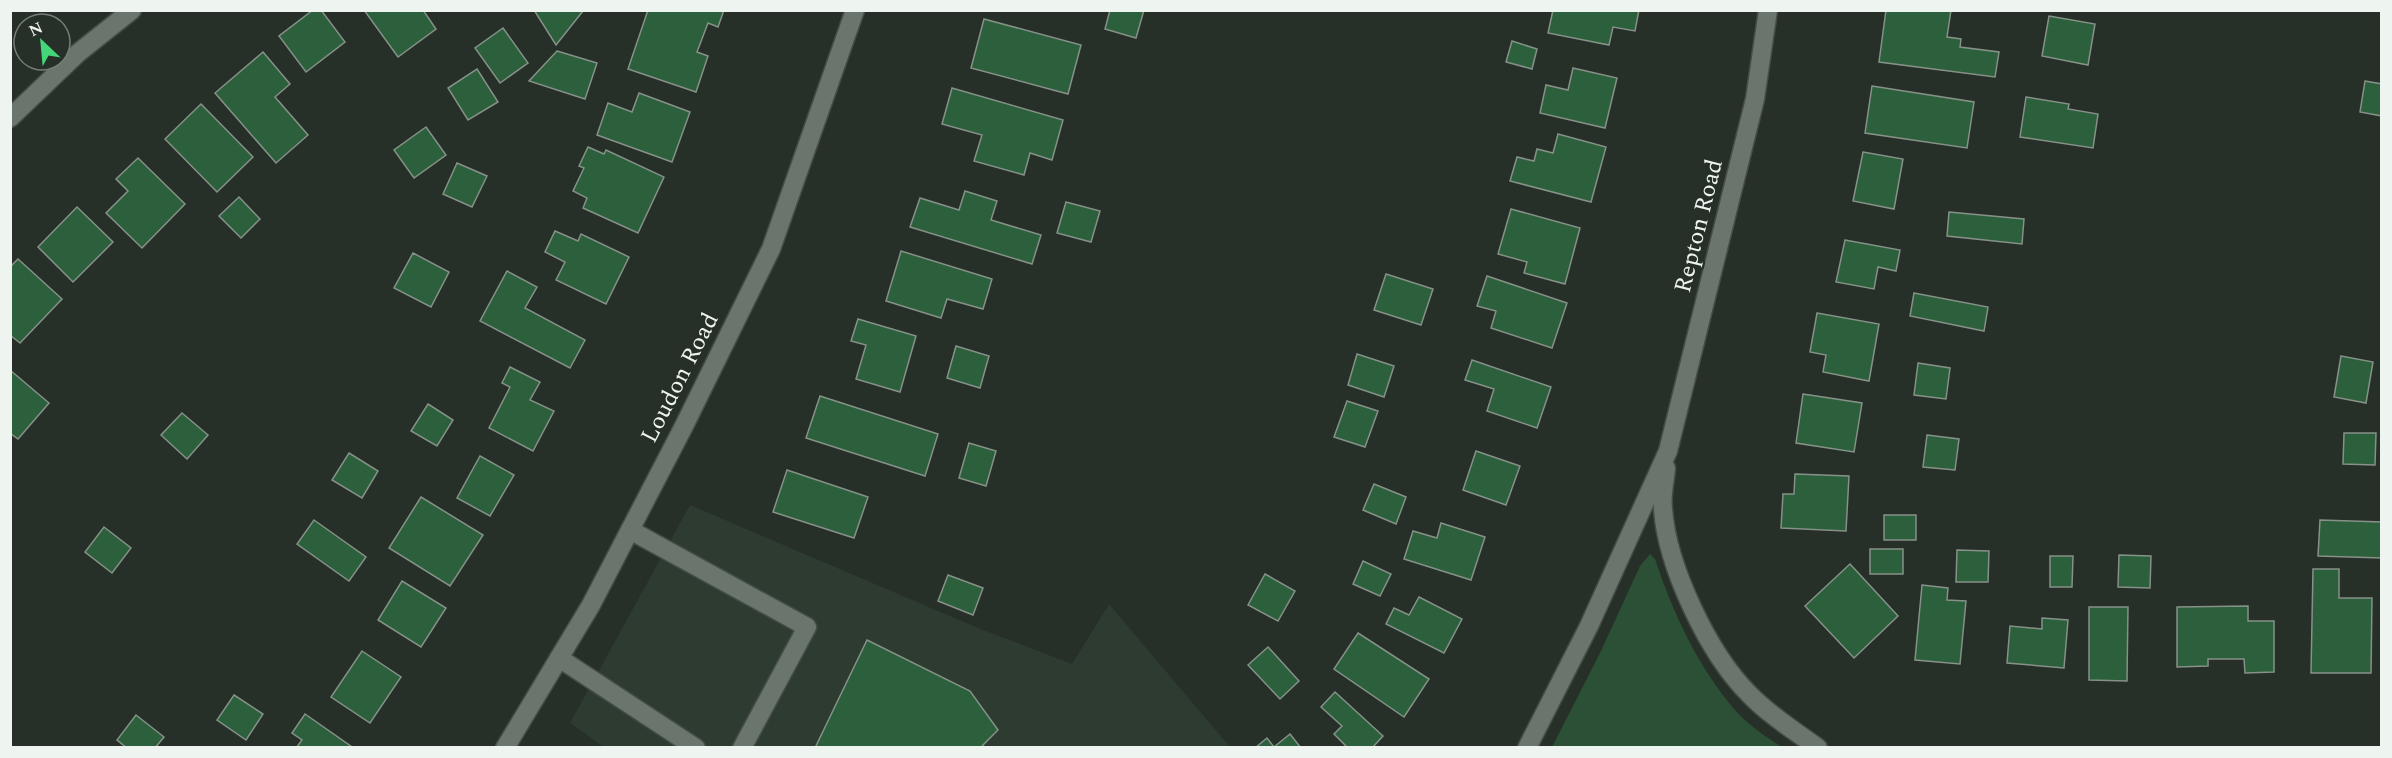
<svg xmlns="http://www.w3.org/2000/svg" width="2392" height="758" font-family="Spectral,serif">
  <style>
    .built { fill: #2d3b30 }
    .green { fill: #2c5036 }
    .building { fill: #2c5f3b; stroke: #869188; stroke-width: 1.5 }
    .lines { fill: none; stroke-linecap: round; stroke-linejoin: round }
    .minor-casing { stroke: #454c46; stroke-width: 21 }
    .minor { stroke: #6a756d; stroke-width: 18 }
    .labels { text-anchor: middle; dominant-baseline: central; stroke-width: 4.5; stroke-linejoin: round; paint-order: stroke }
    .street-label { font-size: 24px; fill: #eef4ef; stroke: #262f28 }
  </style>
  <rect width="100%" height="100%" fill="#262f28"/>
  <polygon class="built" points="690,505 978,628 1072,664 1109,604 1230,747 605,748 570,723"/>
  <path class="green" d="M1650,554L1655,559C1673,613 1698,667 1735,710C1748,725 1766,737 1782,747H1552L1600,653L1640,566Z"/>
  <g class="building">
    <polygon points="313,10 321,10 345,42 306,72 279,36"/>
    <polygon points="364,10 423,10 436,29 398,57"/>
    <polygon points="534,10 582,10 583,11 556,45"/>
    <polygon points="648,10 724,10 718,27 708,23 697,52 708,56 696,92 628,69"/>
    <polygon points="1110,10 1144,10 1136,38 1105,29"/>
    <polygon points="1553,10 1639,10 1635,31 1613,27 1609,45 1548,33"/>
    <polygon points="1886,10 1951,10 1947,37 1961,39 1960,47 1999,52 1995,77 1879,62"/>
    <polygon points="2049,16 2095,24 2088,65 2042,56"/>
    <polygon points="984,19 1081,45 1068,94 971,68"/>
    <polygon points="503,28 528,63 500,83 475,48"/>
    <polygon points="1512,41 1537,49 1532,69 1506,62"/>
    <polygon points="557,51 597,63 585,99 529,81"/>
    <polygon points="263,52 290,84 275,97 308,135 276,163 215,93"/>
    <polygon points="1573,68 1617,78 1605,128 1540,113 1546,85 1568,90"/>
    <polygon points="477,69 498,102 468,120 448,88"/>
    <polygon points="2365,81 2382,84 2382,116 2360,112"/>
    <polygon points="1872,86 1974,102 1967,148 1865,133"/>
    <polygon points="952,88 1063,120 1052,160 1030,153 1024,175 974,161 982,135 942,124"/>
    <polygon points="639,93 690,112 672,162 597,135 608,103 632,112"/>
    <polygon points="2026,97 2069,104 2068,109 2098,114 2093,148 2020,137"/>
    <polygon points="201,104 253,157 217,192 165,139"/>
    <polygon points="426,127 446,155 414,178 394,150"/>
    <polygon points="1558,134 1606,147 1591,202 1510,181 1517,157 1534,161 1537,149 1553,153"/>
    <polygon points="588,147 604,154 606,150 664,177 638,233 583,208 587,198 573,191 584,168 579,166"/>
    <polygon points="1863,152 1903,159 1894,209 1853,201"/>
    <polygon points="138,158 185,204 142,248 106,213 128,191 116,179"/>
    <polygon points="457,163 487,176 472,207 443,194"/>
    <polygon points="965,191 997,201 991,220 1041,235 1032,264 910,227 920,198 959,210"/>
    <polygon points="239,197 260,219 241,238 219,216"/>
    <polygon points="1066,202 1100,211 1091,242 1057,233"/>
    <polygon points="77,207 113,242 73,282 38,247"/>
    <polygon points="1511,209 1580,228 1565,284 1524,273 1527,262 1498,254"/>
    <polygon points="1949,212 2024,219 2022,244 1947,236"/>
    <polygon points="555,231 578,241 581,234 629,257 606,304 556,280 565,262 545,252"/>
    <polygon points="1845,240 1900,250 1896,271 1878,267 1874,289 1836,282"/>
    <polygon points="901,251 992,279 983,309 947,299 941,318 886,301"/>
    <polygon points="413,253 449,272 431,307 394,288"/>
    <polygon points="18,259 62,299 20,343 10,335 10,267"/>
    <polygon points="507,271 537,287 525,308 585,340 570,368 480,321"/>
    <polygon points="1386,274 1433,289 1421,325 1374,310"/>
    <polygon points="1487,276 1567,303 1552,348 1491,328 1496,311 1477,306"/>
    <polygon points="1914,293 1988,307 1984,331 1910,316"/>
    <polygon points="1817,313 1879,324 1869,381 1823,372 1826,355 1810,352"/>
    <polygon points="858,319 916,336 900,392 856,379 866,345 851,341"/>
    <polygon points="956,346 989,356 980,388 947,378"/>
    <polygon points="1357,354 1394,366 1384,397 1348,385"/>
    <polygon points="2341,356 2373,362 2366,403 2334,397"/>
    <polygon points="1472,360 1551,387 1537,428 1487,411 1494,389 1465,380"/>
    <polygon points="1918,363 1950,368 1946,399 1914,395"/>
    <polygon points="510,367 540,382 530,400 554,411 533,451 489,428 510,387 502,383"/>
    <polygon points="10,370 49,403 18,439 10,433"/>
    <polygon points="1803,394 1862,403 1854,452 1796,443"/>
    <polygon points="820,396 938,434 925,476 806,438"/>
    <polygon points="1347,401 1378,411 1365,447 1334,437"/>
    <polygon points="428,404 453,420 437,446 411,431"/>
    <polygon points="182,413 208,435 187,459 161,435"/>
    <polygon points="2344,433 2376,433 2375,465 2343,464"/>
    <polygon points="1927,435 1959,439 1955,470 1923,467"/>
    <polygon points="969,443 996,451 986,486 959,478"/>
    <polygon points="1476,451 1520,466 1506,505 1463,490"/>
    <polygon points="349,453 378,471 362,498 332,480"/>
    <polygon points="480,456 514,475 490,516 457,498"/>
    <polygon points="787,470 868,497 854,538 773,512"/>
    <polygon points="1795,474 1849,476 1846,531 1781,528 1783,494 1794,494"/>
    <polygon points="1374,484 1406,497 1396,524 1363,510"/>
    <polygon points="421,497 483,535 450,586 389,548"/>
    <rect x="1884" y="515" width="32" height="25"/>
    <polygon points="314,520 366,557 349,581 297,544"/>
    <polygon points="2320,520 2382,522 2382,558 2318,556"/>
    <polygon points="1441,523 1485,537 1471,580 1404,559 1413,531 1437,538"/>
    <polygon points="104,527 131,548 112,573 85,552"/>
    <rect x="1870" y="549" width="33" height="25"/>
    <polygon points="1957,550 1989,551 1988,582 1956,582"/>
    <polygon points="2119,555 2151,556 2150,588 2118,587"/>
    <polygon points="2050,556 2073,556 2072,587 2050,587"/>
    <polygon points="1363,561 1391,574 1380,596 1353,584"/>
    <polygon points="1850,564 1898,616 1854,658 1805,606"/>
    <polygon points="2313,569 2339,569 2339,598 2372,598 2371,673 2311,673"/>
    <polygon points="1265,574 1295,591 1278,621 1248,605"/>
    <polygon points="948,575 983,588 973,615 938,601"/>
    <polygon points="402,581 446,608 421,647 378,620"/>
    <polygon points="1922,585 1948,588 1947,600 1966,601 1960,664 1915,660"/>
    <polygon points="1419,597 1462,619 1444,653 1386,624 1394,608 1409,615"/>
    <polygon points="2248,606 2248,621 2274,621 2274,672 2245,673 2244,659 2208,659 2208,666 2177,667 2177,607"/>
    <polygon points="2089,607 2128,607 2127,681 2089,680"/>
    <polygon points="2042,618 2068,620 2064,668 2007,663 2010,626 2042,629"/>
    <polygon points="1358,633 1429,679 1404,717 1334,669"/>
    <polygon points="867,640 970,691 998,730 980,748 815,748"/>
    <polygon points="1268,647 1299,681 1280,699 1248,665"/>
    <polygon points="362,651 401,677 370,723 331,697"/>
    <polygon points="1335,692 1383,736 1372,748 1348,748 1334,734 1342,726 1321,707"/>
    <polygon points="234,695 263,714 246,740 217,720"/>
    <polygon points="305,714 352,747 352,748 296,748 302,740 292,733"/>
    <polygon points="136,715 164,737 155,748 127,748 117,740"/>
    <polygon points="1290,734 1301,748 1255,748 1267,738 1274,747"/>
  </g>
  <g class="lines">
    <g class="minor-casing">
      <g id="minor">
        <polyline points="10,118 78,53 132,10"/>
        <path d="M1666,468C1665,481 1661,496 1663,509C1667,566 1708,653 1749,694C1769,715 1795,731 1818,748"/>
        <polyline points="630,530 807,627 742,748"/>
        <polyline points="559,658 696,748"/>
        <polyline points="505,748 591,605 684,426 771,249 855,10"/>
        <polyline points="1527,748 1589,626 1668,451 1755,99 1768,10"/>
      </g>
    </g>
    <use href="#minor" class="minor"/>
  </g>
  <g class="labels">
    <g class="street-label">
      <text transform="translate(1699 226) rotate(-76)">Repton Road</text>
      <text transform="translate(680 378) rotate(-63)">Loudon Road</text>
    </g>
  </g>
  <rect width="2392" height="758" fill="none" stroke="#eef4ef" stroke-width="24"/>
  <g transform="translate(42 42) rotate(334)"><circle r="28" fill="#262f28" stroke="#767e78" stroke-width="1.5"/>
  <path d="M0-4.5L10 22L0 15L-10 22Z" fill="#44d77a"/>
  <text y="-9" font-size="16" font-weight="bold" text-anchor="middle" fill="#eef4ef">N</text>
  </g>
</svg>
